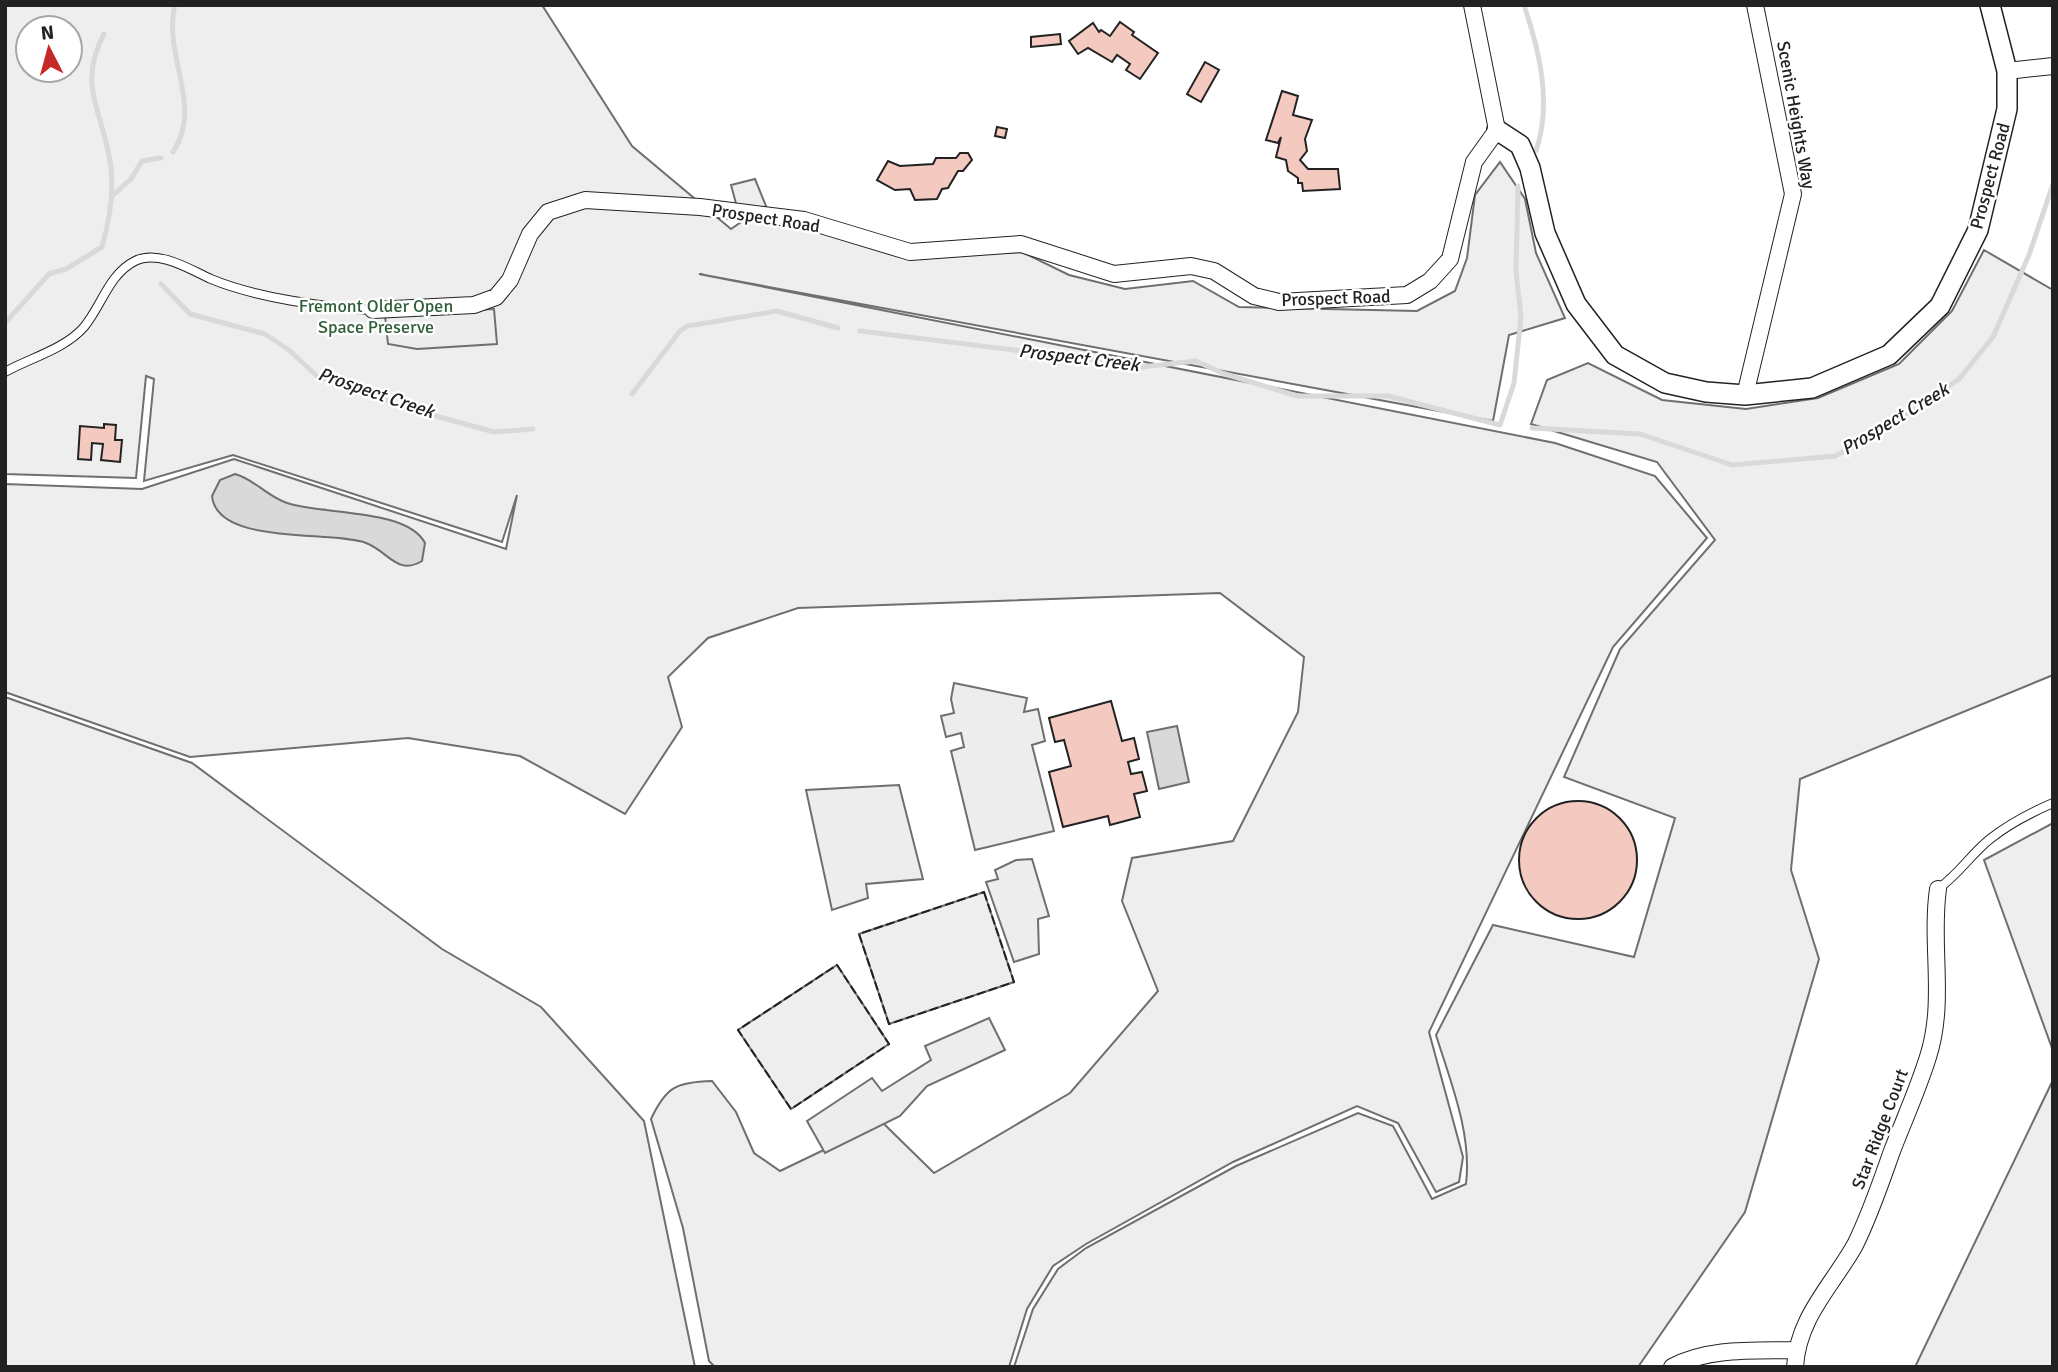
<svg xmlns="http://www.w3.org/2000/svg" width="2058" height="1372" font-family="Signika,sans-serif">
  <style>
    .green { fill: #eee; stroke: #6f6f6f; stroke-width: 2; fill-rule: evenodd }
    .parking { fill: #ededed; stroke: #6f6f6f; stroke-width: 2 }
    .water { fill: #d9d9d9; stroke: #6f6f6f; stroke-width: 2 }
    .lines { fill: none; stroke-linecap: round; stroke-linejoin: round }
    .stream { stroke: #d9d9d9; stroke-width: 5 }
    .building { fill: #f3c9c0; stroke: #222; stroke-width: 2 }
    .service-casing { stroke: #222; stroke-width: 10 }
    .minor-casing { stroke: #222; stroke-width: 18 }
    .tertiary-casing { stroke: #222; stroke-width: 22 }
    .service { stroke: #fff; stroke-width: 8 }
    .minor { stroke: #fff; stroke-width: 16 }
    .tertiary { stroke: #fff; stroke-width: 19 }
    .fence { stroke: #222; stroke-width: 2; stroke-dasharray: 9 3.5; stroke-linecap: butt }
    .labels { text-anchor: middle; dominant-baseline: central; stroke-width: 5; stroke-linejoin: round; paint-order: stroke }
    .street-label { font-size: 18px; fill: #222; stroke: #fff }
    .park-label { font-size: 18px; fill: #2f5e38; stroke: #fff }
    .water-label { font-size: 19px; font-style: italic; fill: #222; stroke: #fff }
  </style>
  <rect width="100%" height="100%" fill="#fff"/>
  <g class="green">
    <path d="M5,5H542L632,146L731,229L741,222L731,185L755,179L770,216L909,257L1022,252L1069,275L1125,289L1193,281L1239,307L1417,311L1455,291L1467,258L1475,195L1500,162L1525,199L1536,253L1565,318L1509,335L1493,421L699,274L1555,443L1655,476L1707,538L1613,647L1429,1032L1463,1157L1459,1182L1436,1192L1398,1123L1357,1106L1233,1162L1086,1244L1053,1266L1027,1309L1009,1367H715L709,1361L683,1228L651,1119C666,1087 676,1082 712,1081L736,1112L754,1153L780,1171L882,1122L934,1173L1070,1093L1158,991L1122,901L1132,858L1233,841L1298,712L1304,657L1220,593L798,608L708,638L668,677L682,727L625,814L520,756L408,738L190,757L5,692V484L142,489L234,459L506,549L517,495L502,542L233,455L144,481L154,379L146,376L136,478L5,474ZM28,28H70V70H28Z"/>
    <path d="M1984,250L2053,290V675L1800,779L1791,870L1819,959L1745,1212L1638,1367H1014L1033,1309L1058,1269L1086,1248L1236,1166L1358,1113L1393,1126L1432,1199L1466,1184C1472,1134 1451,1083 1436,1035L1493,925L1634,957L1675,818L1564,777L1620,649L1715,540L1657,462L1531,424L1547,380L1588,363L1662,400L1746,409L1818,398L1899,364L1952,311Z"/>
    <polygon points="5,697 192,763 442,949 541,1007 644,1121 695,1367 5,1367"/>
    <polygon points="2053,823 2053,1051 1984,860"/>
    <polygon points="984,892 1014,982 889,1024 859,934"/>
    <polygon points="837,965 889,1044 791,1109 738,1030"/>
    <polygon points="2053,1080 2053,1367 1915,1367"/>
  </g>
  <g class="parking">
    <polygon points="494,309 497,344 417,349 388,344 385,315"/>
    <polygon points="954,683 1027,698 1024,712 1038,709 1045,741 1032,745 1054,831 975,850 951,751 964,747 961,733 946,737 941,716 954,713 951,699"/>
    <polygon points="899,785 923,879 866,884 868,898 832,910 806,790"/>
    <polygon points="1032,859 1049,916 1038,919 1039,954 1014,962 986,882 998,879 995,870 1016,860"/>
    <polygon points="989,1018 1005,1050 927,1086 900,1116 825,1153 807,1121 872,1078 882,1091 931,1060 925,1046"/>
  </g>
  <g class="water">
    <path d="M235,474C254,479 268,497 287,503C322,515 407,508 425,543L422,561C397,576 388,551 366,543C331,530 217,546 212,496L220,480Z"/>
    <polygon points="1177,726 1189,782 1159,789 1147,732"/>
  </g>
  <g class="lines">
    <g class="stream">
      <path d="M1524,5C1540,52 1552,104 1536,151"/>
      <path d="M173,152C203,107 165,60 174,9"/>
      <polyline points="112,196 131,179 142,161 161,158"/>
      <polyline points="161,284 190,314 265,334 289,350 318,377 414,410 494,432 533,429"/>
      <path d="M5,323L49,274L66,269L102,247C110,219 115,190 110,161C102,110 77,85 104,34"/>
      <polyline points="860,331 1096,360 1132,368 1196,361 1222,373 1297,396 1388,396 1500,425 1514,383 1521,317 1516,271 1518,186"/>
      <polyline points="632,394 680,331 688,326 777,311 838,328"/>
      <polyline points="1532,428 1640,434 1732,465 1835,456 1882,431 1959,379 1993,337 2029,255 2053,184"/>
    </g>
  </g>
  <g class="building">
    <polygon points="1120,22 1134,32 1132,35 1158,53 1140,79 1126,70 1130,64 1117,55 1112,62 1088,48 1078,54 1069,41 1093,23 1099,32 1101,30 1110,36"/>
    <polygon points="1060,34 1061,44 1031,47 1031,37"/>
    <polygon points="1205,62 1219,70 1201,102 1187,94"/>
    <polygon points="1282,91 1298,96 1293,115 1312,120 1305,139 1307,151 1300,160 1308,169 1338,169 1340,189 1303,191 1302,183 1298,183 1298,178 1288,171 1286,160 1276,157 1281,137 1278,143 1266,140"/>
    <polygon points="997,127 1007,129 1005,138 995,136"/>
    <polygon points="960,153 968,153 972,160 963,171 958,171 948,188 942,189 937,199 915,200 910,189 895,190 877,180 888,161 900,166 933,164 936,158 956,158"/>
    <polygon points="104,424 116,425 115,440 122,440 120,462 101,460 103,444 92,443 91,460 78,459 80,426 104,428"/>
    <polygon points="1111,701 1122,741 1134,738 1139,759 1128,762 1131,774 1142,772 1147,791 1134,794 1140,817 1110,825 1108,816 1063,827 1049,772 1071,766 1064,740 1055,742 1049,718"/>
    <circle cx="1578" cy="860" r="59"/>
  </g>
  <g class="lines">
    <g class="service-casing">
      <g id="service">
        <path d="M5,372C30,358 65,349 84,327C102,305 109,274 135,261C158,249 191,270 211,279C254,297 326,308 373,310"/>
        <path d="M1938,889C1960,873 1971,854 1990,839C2010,823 2030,813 2053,803"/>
      </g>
    </g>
    <g class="minor-casing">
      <g id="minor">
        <polyline points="2007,71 2053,66"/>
        <polyline points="373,310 474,305 496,297 510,280 530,234 548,212 585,200 700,207 804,220 910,252 1021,244 1114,274 1191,266 1214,271 1254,296 1279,302 1407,295 1430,281 1450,259 1474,162 1497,130 1472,5"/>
        <polyline points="1745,395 1793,194 1755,5"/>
        <path d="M1672,1367C1709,1347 1756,1351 1796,1350"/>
        <path d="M1795,1367C1798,1317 1832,1286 1855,1245C1870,1215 1881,1182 1892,1151C1904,1120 1918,1089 1928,1057C1946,1001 1930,945 1938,889"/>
      </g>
    </g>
    <g class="tertiary-casing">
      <polyline id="tertiary" points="1497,130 1520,145 1530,168 1545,233 1576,304 1615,355 1665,383 1706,392 1745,395 1812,388 1889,355 1940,306 1978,230 2007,109 2007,71 1990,5"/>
    </g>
    <use href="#service" class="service"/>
    <use href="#minor" class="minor"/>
    <use href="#tertiary" class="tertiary"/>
    <g class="fence">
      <polygon points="984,892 1014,982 889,1024 859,934"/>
      <polygon points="837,965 889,1044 791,1109 738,1030"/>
    </g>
  </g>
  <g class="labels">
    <g class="street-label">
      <text transform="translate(1796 115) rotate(80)">Scenic Heights Way</text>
      <text transform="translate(1990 176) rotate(-75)">Prospect Road</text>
      <text transform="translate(766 218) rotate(9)">Prospect Road</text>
      <text transform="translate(1336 298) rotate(-2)">Prospect Road</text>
      <text transform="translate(1880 1129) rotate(-69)">Star Ridge Court</text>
    </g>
    <g class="park-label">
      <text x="376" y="306">Fremont Older Open<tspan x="376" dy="21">Space Preserve</tspan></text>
    </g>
    <g class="water-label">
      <text transform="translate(1079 358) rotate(7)">Prospect Creek</text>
      <text transform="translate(376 393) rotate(19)">Prospect Creek</text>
      <text transform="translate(1895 419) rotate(-31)">Prospect Creek</text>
    </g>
  </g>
  <rect width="2058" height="1372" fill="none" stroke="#222222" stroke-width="14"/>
  <g transform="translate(49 49) rotate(354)"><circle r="33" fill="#ffffff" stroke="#a7a7a7" stroke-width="2"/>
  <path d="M0-5L12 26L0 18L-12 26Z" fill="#c62828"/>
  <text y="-10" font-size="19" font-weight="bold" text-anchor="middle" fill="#222222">N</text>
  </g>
</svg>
